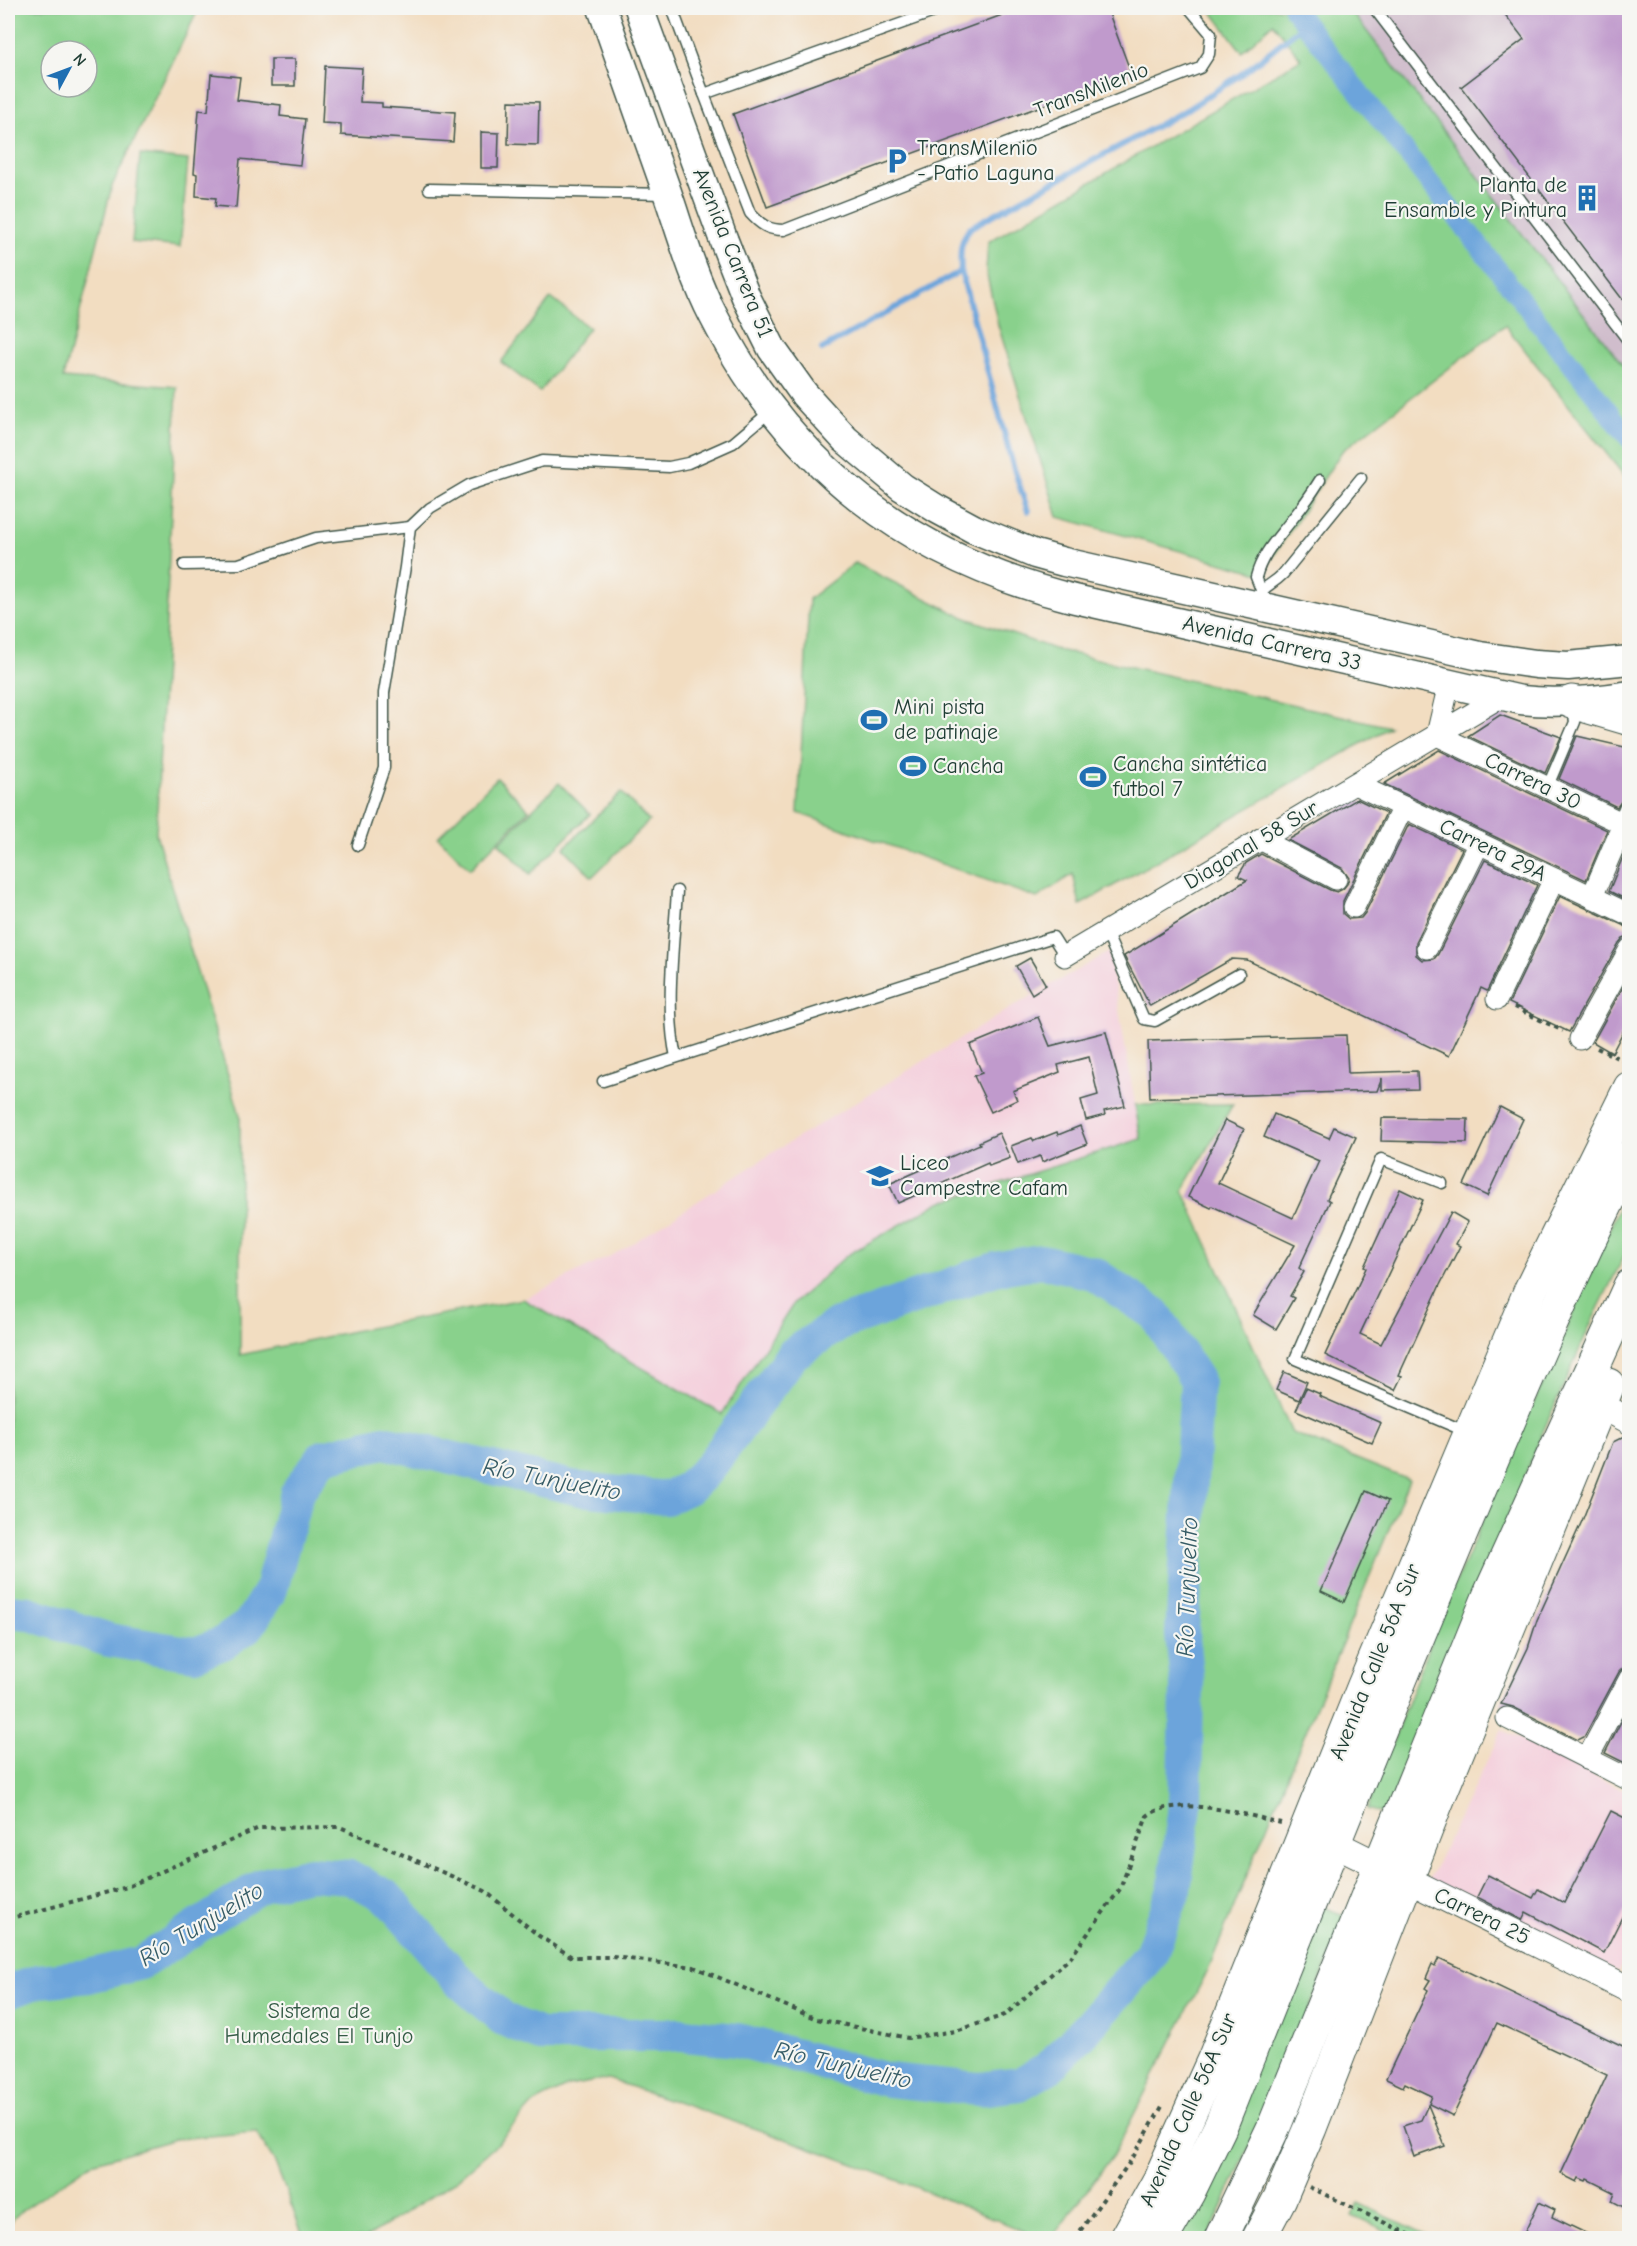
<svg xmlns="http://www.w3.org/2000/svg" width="1637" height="2246" font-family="'Comic Neue',sans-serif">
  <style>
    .built { fill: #f4cfdc }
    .industrial { fill: #d0bdcc }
    .green { fill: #89d18c; stroke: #548760; stroke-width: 1.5; fill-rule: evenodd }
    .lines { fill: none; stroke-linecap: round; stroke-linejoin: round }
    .stream { stroke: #6ca4db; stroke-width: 6 }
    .canal { stroke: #6ca4db; stroke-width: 20 }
    .river { stroke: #6ca4db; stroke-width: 34 }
    .building { fill: #c09acc }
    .service-casing { stroke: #3f5549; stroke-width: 13 }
    .minor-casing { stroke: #3f5549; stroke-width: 23 }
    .tertiary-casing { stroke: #3f5549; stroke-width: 28 }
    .secondary-casing { stroke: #3f5549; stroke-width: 31 }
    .trunk-casing { stroke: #3f5549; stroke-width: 35 }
    .path { stroke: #3f5549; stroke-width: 4; stroke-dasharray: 4.5 4.5; stroke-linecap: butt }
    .service { stroke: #fff; stroke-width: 10 }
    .minor { stroke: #fff; stroke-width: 21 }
    .tertiary { stroke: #fff; stroke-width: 26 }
    .secondary { stroke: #fff; stroke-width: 28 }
    .trunk { stroke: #fff; stroke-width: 33 }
    .labels { text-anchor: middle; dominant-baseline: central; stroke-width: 4.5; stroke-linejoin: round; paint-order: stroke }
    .street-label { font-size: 22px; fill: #1f3d34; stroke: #f6f6f2 }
    .poi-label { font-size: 22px; fill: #1f3d34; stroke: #f6f6f2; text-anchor: start }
    .park-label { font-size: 22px; fill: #345b46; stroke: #f6f6f2 }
    .water-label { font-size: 24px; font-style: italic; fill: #365c66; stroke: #f6f6f2 }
  </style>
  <rect width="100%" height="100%" fill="#f6f6f2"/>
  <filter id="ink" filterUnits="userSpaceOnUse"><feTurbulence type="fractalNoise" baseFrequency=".0167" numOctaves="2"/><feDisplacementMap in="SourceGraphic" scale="12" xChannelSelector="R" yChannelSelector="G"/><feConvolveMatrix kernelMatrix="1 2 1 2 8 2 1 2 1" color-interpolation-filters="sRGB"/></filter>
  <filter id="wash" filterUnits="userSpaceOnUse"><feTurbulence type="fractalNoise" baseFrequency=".008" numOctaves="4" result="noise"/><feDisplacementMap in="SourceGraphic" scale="24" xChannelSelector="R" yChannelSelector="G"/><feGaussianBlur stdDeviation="1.35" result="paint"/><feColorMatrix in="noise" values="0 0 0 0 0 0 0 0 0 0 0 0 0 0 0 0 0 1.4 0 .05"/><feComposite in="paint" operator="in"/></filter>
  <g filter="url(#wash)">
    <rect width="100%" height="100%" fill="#f2ddc1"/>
    <g class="built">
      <polygon points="1109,952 1141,1139 940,1202 794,1303 722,1414 524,1299 622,1250 777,1150 1026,999"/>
      <polygon points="1502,1730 1629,1793 1629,1950 1618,1972 1429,1879"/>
    </g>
    <polygon class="industrial" points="1325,8 1629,8 1629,382"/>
    <g class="green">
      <path d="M8,8H199L112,186L63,378L177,387L156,834L240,1115V1355L353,1331L523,1299L722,1414L794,1303L847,1255L940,1202L1141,1139L1135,1105L1233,1104L1183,1190L1292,1433L1409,1480L1208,1970L1113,2155L1052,2238H1041L918,2188L797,2143L608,2079L568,2086L534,2103L493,2148L454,2182L365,2238H307L302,2233L274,2160L256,2132L175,2139L92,2163L22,2210L8,2224ZM51,51H87V87H51Z"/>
      <polygon points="1209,8 1349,8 1629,373 1629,482 1505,325 1342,451 1262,574 1058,517 998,325 986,271 988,242 1301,59 1273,23 1242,52"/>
      <polygon points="140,155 188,160 180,247 132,242"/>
      <polygon points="551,298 589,328 540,392 501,362"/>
      <polygon points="855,563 961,616 1054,649 1390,727 1080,905 1073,874 1037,898 798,813 809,599"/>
      <polygon points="497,778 529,810 470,869 438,837"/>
      <polygon points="559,783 590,814 530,874 499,843"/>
      <polygon points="621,792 649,821 592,877 564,848"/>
      <polygon points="1629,1184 1629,1246 1593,1319 1539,1441 1386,1815 1367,1809 1435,1630"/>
      <polygon points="1318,1905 1346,1916 1295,2045 1208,2238 1172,2238"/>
      <polygon points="1358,2203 1434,2238 1400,2238 1352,2216"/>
    </g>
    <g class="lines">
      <g class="stream">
        <polyline points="822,349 961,271"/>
        <path d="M1028,511L1013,466L961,271C960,254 959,241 971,227L1188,109L1243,73L1305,24"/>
      </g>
      <polyline class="canal" points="1293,8 1630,439"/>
      <polyline class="river" points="8,1611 28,1613 109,1640 163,1649 195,1654 223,1643 249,1625 271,1589 297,1492 323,1457 384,1442 580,1489 667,1498 688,1488 709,1468 793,1354 837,1325 995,1269 1041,1261 1093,1273 1155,1314 1197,1380 1182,1634 1187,1684 1185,1806 1174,1890 1151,1954 1088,2027 1047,2069 1019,2084 978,2089 887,2080 737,2040 684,2035 540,2035 503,2019 458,1980 387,1897 350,1877 310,1874 262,1885 141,1963 89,1976 39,1981 8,1992"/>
    </g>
    <g id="blocks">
      <g class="building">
        <polygon points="1021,8 1107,8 1131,73 767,207 733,114"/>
        <polygon points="1500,8 1629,8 1629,308 1461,87 1524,39"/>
        <rect x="271" y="59" width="24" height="27"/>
        <polygon points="325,66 362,68 360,102 382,103 382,107 455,112 453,142 341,135 341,124 322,123"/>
        <polygon points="211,74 240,77 237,100 281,105 280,116 305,119 300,165 240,159 236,208 215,206 216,198 196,196 197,174 194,173 199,110 208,111"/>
        <polygon points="509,101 539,102 538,145 508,144"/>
        <polygon points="481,132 499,133 498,168 481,168"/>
        <polygon points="1500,715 1561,737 1545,773 1468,736"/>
        <polygon points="1577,736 1629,748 1629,791 1617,807 1559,779"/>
        <polygon points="1439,750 1607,830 1586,880 1384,784"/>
        <polygon points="1357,799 1386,813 1343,901 1343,914 1349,919 1361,918 1365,913 1409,824 1462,849 1416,942 1416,955 1422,960 1434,959 1438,954 1485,860 1537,885 1487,991 1481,988 1449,1056 1247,960 1232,959 1150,1006 1124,956 1247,880 1238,876 1246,863 1261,854 1330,890 1337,892 1343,889 1347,884 1349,878 1342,868 1288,840"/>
        <polygon points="1629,842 1629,901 1609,891"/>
        <polygon points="1560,896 1629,928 1629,936 1623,938 1619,943 1569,1032 1509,1003"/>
        <polygon points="1030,958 1046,985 1032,994 1016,966"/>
        <polygon points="1629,976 1629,1020 1612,1053 1593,1042"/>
        <polygon points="1038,1017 1050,1046 1106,1032 1125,1106 1104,1111 1105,1115 1086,1120 1081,1100 1098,1095 1089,1057 1058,1065 1060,1072 1013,1091 1017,1100 991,1112 974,1076 982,1073 970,1045"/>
        <polygon points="1346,1035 1348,1073 1417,1071 1418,1089 1382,1090 1382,1078 1377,1091 1150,1098 1148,1041"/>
        <polygon points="1500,1107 1523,1119 1487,1196 1464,1185"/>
        <polygon points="1274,1114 1329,1138 1334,1127 1356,1137 1327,1199 1330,1201 1299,1268 1304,1272 1290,1296 1294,1298 1276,1329 1253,1315 1295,1245 1212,1206 1211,1208 1188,1197 1225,1120 1244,1129 1218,1183 1293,1218 1319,1161 1264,1137"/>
        <polygon points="1382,1118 1468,1119 1467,1143 1381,1141"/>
        <polygon points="1080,1126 1087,1144 1042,1162 1040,1156 1018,1164 1011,1146 1032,1138 1034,1141 1057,1132 1058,1135"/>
        <polygon points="999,1133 1010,1158 989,1166 988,1163 898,1203 889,1184 980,1144 979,1142"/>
        <polygon points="1400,1189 1423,1200 1360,1334 1381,1344 1451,1212 1468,1222 1456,1244 1460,1246 1440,1285 1399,1375 1402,1376 1395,1390 1325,1355 1366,1268 1364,1267"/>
        <polygon points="1284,1372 1307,1382 1299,1400 1276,1390"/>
        <polygon points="1306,1388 1320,1394 1319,1396 1381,1423 1372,1443 1296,1410"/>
        <polygon points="1627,1435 1629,1436 1629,1665 1624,1667 1619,1672 1584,1737 1578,1740 1513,1707 1501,1704 1528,1648 1537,1620 1582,1521 1613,1442"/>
        <polygon points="1366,1491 1388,1501 1344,1602 1321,1591"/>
        <polygon points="1629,1706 1629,1765 1605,1753"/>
        <polygon points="1611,1811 1629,1820 1629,1913 1625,1911 1604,1953 1526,1912 1522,1920 1477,1897 1488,1875 1533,1898 1538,1889 1564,1903"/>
        <polygon points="1439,1958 1629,2049 1629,2210 1612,2201 1615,2193 1587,2179 1586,2181 1579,2178 1577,2182 1561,2174 1607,2075 1497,2023 1453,2116 1429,2104 1432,2096 1405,2083 1403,2087 1386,2079 1428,1990 1425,1988 1430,1980 1426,1978 1432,1964 1435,1966"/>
        <polygon points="1428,2105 1445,2146 1414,2157 1403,2126 1421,2120"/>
        <polygon points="1539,2202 1555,2210 1552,2217 1596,2238 1522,2238"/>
      </g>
    </g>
  </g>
  <g filter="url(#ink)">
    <use href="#blocks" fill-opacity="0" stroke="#3f5549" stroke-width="1.5"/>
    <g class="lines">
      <g class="service-casing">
        <g id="service">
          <polyline points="672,8 704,94 945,8"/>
          <polyline points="1374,8 1630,343"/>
          <path d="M704,94L750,213C761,225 768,230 784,230L1200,68L1209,54L1211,34L1189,8"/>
          <polyline points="429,189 665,194"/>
          <polyline points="184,565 239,564 316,538 410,527"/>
          <path d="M1261,590L1256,577C1262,553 1279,537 1293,518C1303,506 1312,493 1320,480"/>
          <path d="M1254,605C1263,584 1269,588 1283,574L1361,478"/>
          <polyline points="1547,788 1575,722 1573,708"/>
          <polyline points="358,845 384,768 384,693 405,567 410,527 430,508 469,485 542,461 669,467 688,463 733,443 772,410"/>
          <polyline points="1106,932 1144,1019 1155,1021 1239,974"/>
          <path d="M676,1057C665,1008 674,942 677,891"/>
          <polyline points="603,1081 1053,937 1065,956"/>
          <polyline points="1442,1183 1381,1159 1295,1359 1467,1432"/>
        </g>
      </g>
      <g class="minor-casing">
        <g id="minor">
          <polyline points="1449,684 1437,735 1630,827"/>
          <polyline points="1355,784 1630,915"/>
          <polyline points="1260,839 1336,879"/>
          <polyline points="1592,897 1630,808"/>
          <polyline points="1354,907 1403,807"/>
          <polyline points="1427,948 1479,843"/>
          <polyline points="1065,956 1502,696"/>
          <polyline points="1497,999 1554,879"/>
          <polyline points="1580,1039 1630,949"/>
          <polyline points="1507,1718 1630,1780"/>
          <polyline points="1587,1759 1630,1678"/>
        </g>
      </g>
      <g class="tertiary-casing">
        <g id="tertiary">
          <polyline points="1600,1405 1630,1421"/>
          <polyline points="1334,1843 1630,1990"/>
        </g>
      </g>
      <g class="secondary-casing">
        <g id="secondary">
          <path d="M602,8C623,69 645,130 667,192C681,233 693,276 713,315C790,467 909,558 1075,599L1521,700C1558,704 1593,701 1630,695"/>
          <polyline points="639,8 724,241 746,297 772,349 804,394 845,439 902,487 937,509 974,529 1035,554 1064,562 1480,656 1536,664 1568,666 1630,660"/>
        </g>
      </g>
      <g class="trunk-casing">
        <g id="trunk">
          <polyline points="1572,702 1630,719"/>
          <polyline points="1127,2238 1160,2179 1214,2059 1363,1688 1531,1289 1630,1088"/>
          <path d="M1162,2238L1188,2193L1221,2125C1298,1931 1376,1736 1457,1543C1512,1413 1566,1283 1630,1157"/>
          <polyline points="1221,2238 1275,2124 1490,1594 1630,1286"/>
          <polyline points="1259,2238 1280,2198 1310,2128 1436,1804 1608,1385"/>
        </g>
      </g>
      <g class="path">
        <polyline points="1514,1007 1563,1031"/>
        <polyline points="1597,1048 1628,1063"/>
        <path d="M8,1919L127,1887L259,1828L340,1827L485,1891L539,1936L572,1957H613L694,1967L817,2019L908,2038L956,2031L1005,2015L1071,1957L1120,1889L1147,1816C1176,1794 1248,1815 1281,1823"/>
        <polyline points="1309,2187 1417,2238"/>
        <polyline points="1075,2238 1132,2159 1164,2103"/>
      </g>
      <use href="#service" class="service"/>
      <use href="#minor" class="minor"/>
      <use href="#tertiary" class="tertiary"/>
      <use href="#secondary" class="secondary"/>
      <use href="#trunk" class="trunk"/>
    </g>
  </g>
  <defs>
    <g id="parking-bare" transform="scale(2.07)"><path d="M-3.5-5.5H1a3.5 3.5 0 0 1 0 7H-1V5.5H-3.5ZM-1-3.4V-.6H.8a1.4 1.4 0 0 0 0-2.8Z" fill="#1f6fb2" stroke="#f6f6f2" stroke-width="2.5" paint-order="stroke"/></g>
    <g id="building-bare" transform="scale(2.07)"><path d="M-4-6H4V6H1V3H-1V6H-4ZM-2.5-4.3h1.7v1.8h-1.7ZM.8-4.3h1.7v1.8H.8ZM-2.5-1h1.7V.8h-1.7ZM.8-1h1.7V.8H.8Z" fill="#1f6fb2" stroke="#f6f6f2" stroke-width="2.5" paint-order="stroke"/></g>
    <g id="stadium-bare" transform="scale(2.07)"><path d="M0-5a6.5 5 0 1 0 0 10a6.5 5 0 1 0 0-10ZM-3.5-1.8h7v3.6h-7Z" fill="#1f6fb2" stroke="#f6f6f2" stroke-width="2.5" paint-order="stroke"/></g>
    <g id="school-bare" transform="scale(2.07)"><path d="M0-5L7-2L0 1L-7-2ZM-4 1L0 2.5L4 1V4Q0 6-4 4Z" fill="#1f6fb2" stroke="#f6f6f2" stroke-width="2.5" paint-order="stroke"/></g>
  </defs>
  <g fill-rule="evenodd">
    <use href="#parking-bare" x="897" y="161"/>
    <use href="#building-bare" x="1587" y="198"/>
    <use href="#stadium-bare" x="874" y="720"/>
    <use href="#stadium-bare" x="913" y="766"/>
    <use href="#stadium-bare" x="1093" y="777"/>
    <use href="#school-bare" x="880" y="1176"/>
  </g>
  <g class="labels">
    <g class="street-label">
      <text transform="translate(1091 90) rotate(-21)">TransMilenio</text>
      <text transform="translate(733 253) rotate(68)">Avenida Carrera 51</text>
      <text transform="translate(1272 643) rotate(13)">Avenida Carrera 33</text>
      <text transform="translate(1533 781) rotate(26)">Carrera 30</text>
      <text transform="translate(1251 845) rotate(-31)">Diagonal 58 Sur</text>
      <text transform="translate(1493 850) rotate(26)">Carrera 29A</text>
      <text transform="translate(1375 1662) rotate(-68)">Avenida Calle 56A Sur</text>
      <text transform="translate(1482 1916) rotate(26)">Carrera 25</text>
      <text transform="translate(1188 2110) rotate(-66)">Avenida Calle 56A Sur</text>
    </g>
    <g class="poi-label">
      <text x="917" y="148">TransMilenio<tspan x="917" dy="25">- Patio Laguna</tspan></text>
      <text x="1567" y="185" text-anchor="end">Planta de<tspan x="1567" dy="25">Ensamble y Pintura</tspan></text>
      <text x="894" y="707">Mini pista<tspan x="894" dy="25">de patinaje</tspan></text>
      <text x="1113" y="764">Cancha sintética<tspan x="1113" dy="25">futbol 7</tspan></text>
      <text x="933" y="766">Cancha</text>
      <text x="900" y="1163">Liceo<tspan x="900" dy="25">Campestre Cafam</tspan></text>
    </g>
    <g class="park-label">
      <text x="319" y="2011">Sistema de<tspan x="319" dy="25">Humedales El Tunjo</tspan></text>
    </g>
    <g class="water-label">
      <text transform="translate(552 1479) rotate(11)">Río Tunjuelito</text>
      <text transform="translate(1187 1587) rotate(-88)">Río Tunjuelito</text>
      <text transform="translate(201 1924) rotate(-31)">Río Tunjuelito</text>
      <text transform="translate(843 2065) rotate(13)">Río Tunjuelito</text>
    </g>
  </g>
  <rect width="1637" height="2246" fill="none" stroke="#f6f6f2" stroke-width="30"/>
  <g transform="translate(69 69) rotate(49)"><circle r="28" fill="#f6f6f2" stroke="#a0aca6" stroke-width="1.5"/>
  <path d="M0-4.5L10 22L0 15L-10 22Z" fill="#1f6fb2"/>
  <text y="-9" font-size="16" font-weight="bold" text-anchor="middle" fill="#1f3d34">N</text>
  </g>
</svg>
